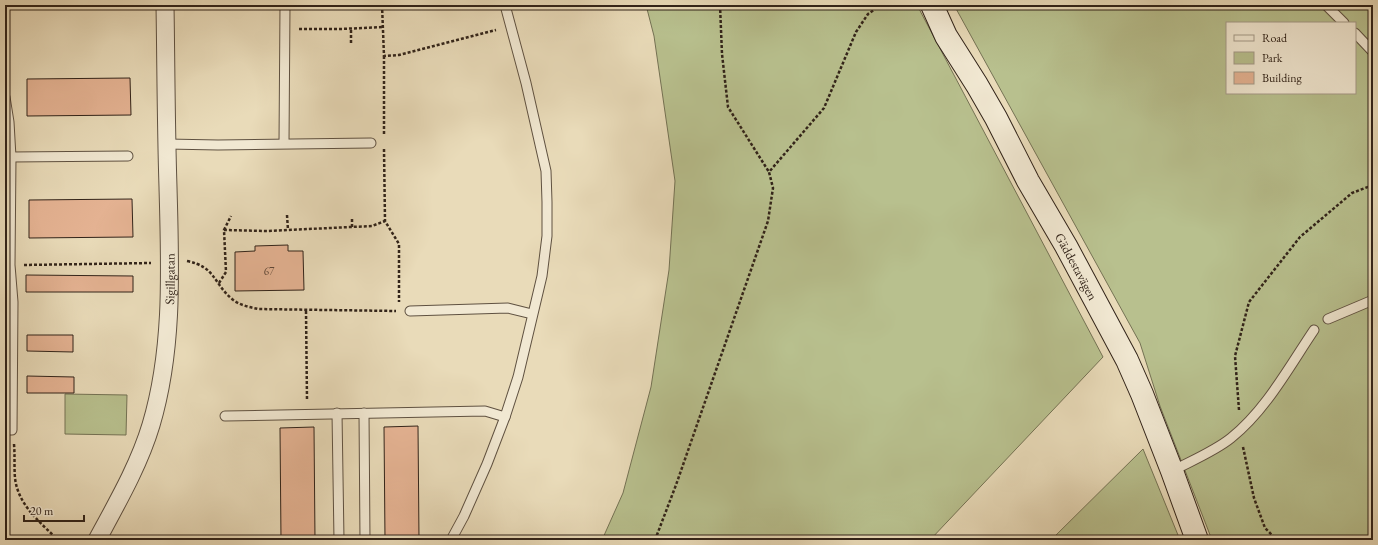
<svg xmlns="http://www.w3.org/2000/svg" width="1378" height="545" font-family="'EB Garamond',serif">
  <style>
    .green { fill: #b8c08e; stroke: #747254; fill-rule: evenodd }
    .building { fill: #e5b393; stroke: #312319 }
    .lines { fill: none; stroke-linecap: round; stroke-linejoin: round }
    .lane-casing { stroke: #5f5141; stroke-width: 11 }
    .street-casing { stroke: #5f5141; stroke-width: 19 }
    .secondary-casing { stroke: #312319; stroke-width: 24 }
    .path { stroke: #312319; stroke-width: 2.5; stroke-dasharray: 3 2; stroke-linecap: butt }
    .lane { stroke: #f1e8d2; stroke-width: 9 }
    .street { stroke: #f1e8d2; stroke-width: 17 }
    .secondary { stroke: #f1e8d2; stroke-width: 22 }
    .labels { text-anchor: middle; dominant-baseline: central; stroke-width: 3.5; stroke-linejoin: round; paint-order: stroke }
    .number-label { font-size: 11px; fill: #5e4738 }
    .street-label { font-size: 13px; fill: #312319; stroke: #f1e8d2 }
  </style>
  <rect width="100%" height="100%" fill="#e9dbb9"/>
  <filter id="stains"><feTurbulence type="fractalNoise" baseFrequency=".005" numOctaves="4"/><feColorMatrix values="0 0 0 0 .2 0 0 0 0 .09 0 0 0 0 .02 0 0 0 .5 -.17"/></filter>
  <radialGradient id="worn" r=".72"><stop offset=".6" stop-color="#630" stop-opacity="0"/><stop offset="1" stop-color="#630" stop-opacity=".3"/></radialGradient>
  <g class="green">
    <polygon points="646,5 917,5 1103,357 930,540 602,540 623,493 651,387 669,270 675,181 654,36"/>
    <path d="M954,5H1373V540H1212L1160,406L1140,343ZM1227,23H1355V93H1227Z"/>
    <polygon points="65,394 127,395 126,435 65,434"/>
    <polygon points="1143,449 1180,540 1051,540"/>
  </g>
  <g class="building">
    <polygon points="130,78 131,115 27,116 27,79"/>
    <polygon points="132,199 133,237 29,238 29,200"/>
    <polygon points="288,245 288,251 303,251 304,290 235,291 235,252 255,251 255,246"/>
    <polygon points="26,275 133,276 133,292 26,292"/>
    <polygon points="27,335 73,335 73,352 27,351"/>
    <polygon points="27,376 74,377 74,393 27,393"/>
    <polygon points="418,426 419,539 385,539 384,427"/>
    <polygon points="314,427 315,540 281,540 280,428"/>
  </g>
  <g class="lines">
    <g class="lane-casing">
      <g id="lane">
        <polyline points="1326,5 1344,23"/>
        <polyline points="1355,33 1373,52"/>
        <polyline points="5,97 9,122 11,157 10,265 13,302 12,430 5,430"/>
        <polyline points="284,143 285,5"/>
        <polyline points="167,144 218,145 371,143"/>
        <polyline points="11,157 128,156"/>
        <polyline points="410,311 508,308 532,314"/>
        <polyline points="1328,319 1373,300"/>
        <polyline points="337,413 339,540"/>
        <polyline points="364,413 365,540"/>
        <polyline points="225,416 485,411 505,417"/>
        <path d="M1172,471C1191,461 1215,451 1231,438C1266,410 1289,367 1314,330"/>
        <polyline points="451,540 464,516 487,464 505,417 518,377 542,276 547,236 547,202 546,171 526,83 505,5"/>
      </g>
    </g>
    <g class="street-casing">
      <g id="street">
        <path id="s1" d="M97,540C117,503 139,465 151,425C174,348 170,266 168,187C166,126 166,66 165,5"/>
      </g>
    </g>
    <g class="secondary-casing">
      <g id="secondary">
        <path id="s2" d="M932,5L946,36L977,85L996,118L1028,181L1066,246L1127,360L1142,394L1172,471L1197,540"/>
      </g>
    </g>
    <g class="path">
      <polyline points="382,5 384,56 399,55 496,30"/>
      <polyline points="720,5 722,54 728,107 769,172"/>
      <polyline points="299,29 341,29 383,27"/>
      <polyline points="351,43 351,29"/>
      <polyline points="384,56 384,136"/>
      <polyline points="384,149 385,221 399,244 399,302"/>
      <polyline points="287,215 288,230"/>
      <polyline points="352,219 352,227"/>
      <polyline points="224,230 231,216"/>
      <path d="M187,261C216,267 213,283 232,299C239,305 249,307 258,309L396,311"/>
      <polyline points="24,265 151,263"/>
      <polyline points="219,283 226,272 224,230 267,231 372,226 385,221"/>
      <polyline points="306,311 307,400"/>
      <polyline points="1239,410 1235,356 1249,302 1300,237 1352,193 1373,185"/>
      <path d="M14,444C15,456 14,467 15,478C18,505 40,522 58,540"/>
      <polyline points="1243,447 1254,498 1265,528 1277,540"/>
      <polyline points="655,540 676,485 768,221 773,188 769,172 824,108 856,32 868,14 881,5"/>
    </g>
    <use href="#lane" class="lane"/>
    <use href="#street" class="street"/>
    <use href="#secondary" class="secondary"/>
  </g>
  <g class="labels">
    <g class="number-label">
      <text x="269" y="271">67</text>
    </g>
    <g class="street-label">
      <text stroke="none"><textPath href="#s2" startOffset="299">Gäddestavägen</textPath></text>
      <text stroke="none"><textPath href="#s1" startOffset="275">Sigillgatan</textPath></text>
    </g>
  </g>
  <rect width="1378" height="545" fill="none" stroke="#e9dbb9" stroke-width="20"/>
  <rect x="6" y="6" width="1366" height="533" fill="none" stroke="#312319" stroke-width="2"/>
  <rect x="10" y="10" width="1358" height="525" fill="none" stroke="#312319"/>
  <rect x="1226" y="22" width="130" height="72" fill="#f1e8d2" stroke="#a49988"/>
  <rect x="1234" y="35" width="20" height="6" fill="#f1e8d2" stroke="#a49988"/>
  <text x="1262" y="42" font-size="12" fill="#312319">Road</text>
  <rect x="1234" y="52" width="20" height="12" fill="#b8c08e" stroke="#a49988"/>
  <text x="1262" y="62" font-size="12" fill="#312319">Park</text>
  <rect x="1234" y="72" width="20" height="12" fill="#e5b393" stroke="#a49988"/>
  <text x="1262" y="82" font-size="12" fill="#312319">Building</text>
  <path d="M24 515v6h60v-6" fill="none" stroke="#312319" stroke-width="2"/>
  <text x="30" y="515" font-size="12" fill="#312319" stroke="#f1e8d2" stroke-width="3" paint-order="stroke">20 m</text>
  <rect width="100%" height="100%" filter="url(#stains)"/>
  <rect width="100%" height="100%" fill="url(#worn)"/>
</svg>
